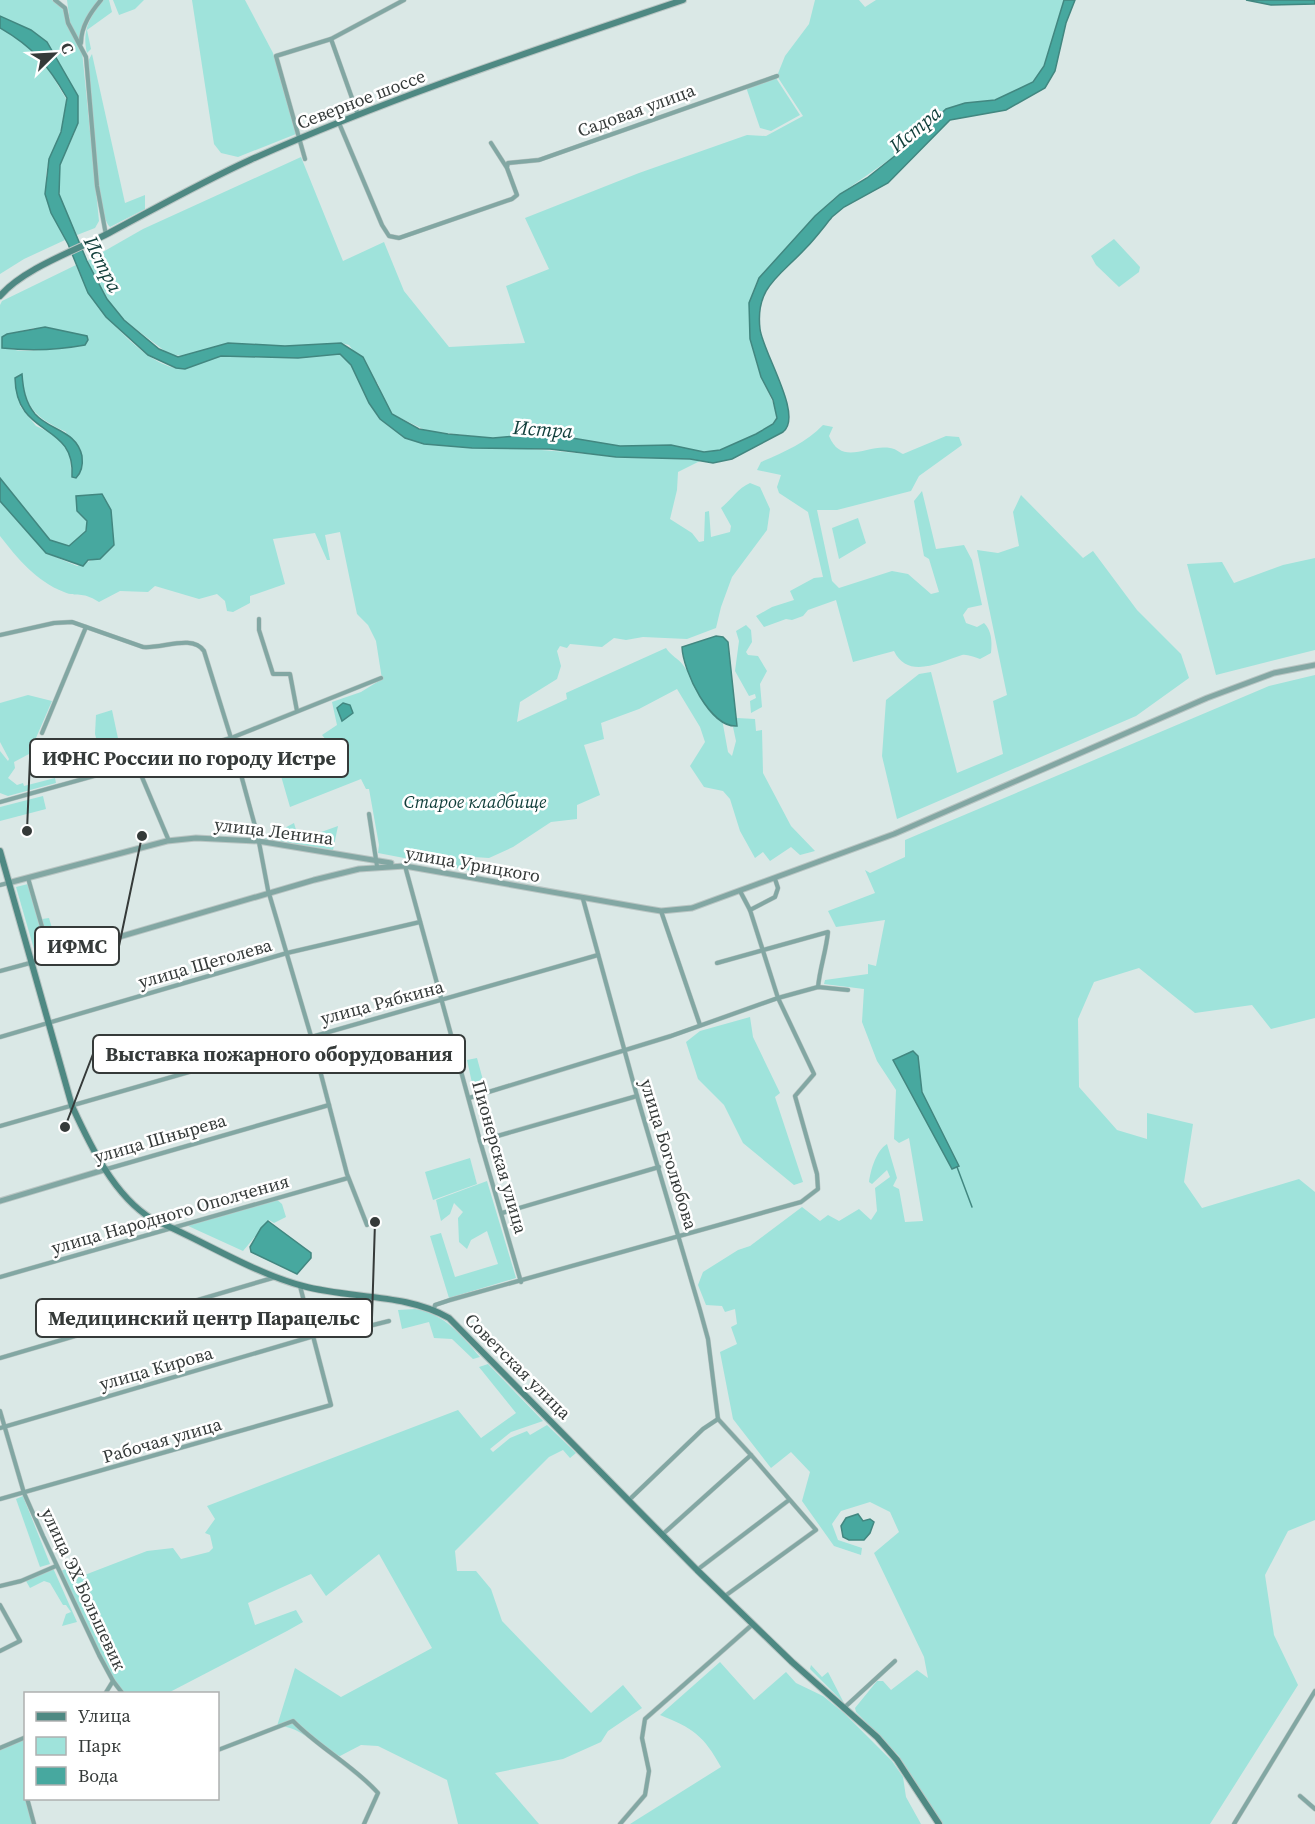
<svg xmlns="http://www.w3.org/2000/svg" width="1315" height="1824" font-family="'Source Serif 4',serif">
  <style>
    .green { fill: #9fe3db; fill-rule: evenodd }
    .water { fill: #47a89f; stroke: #428780; stroke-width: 1.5 }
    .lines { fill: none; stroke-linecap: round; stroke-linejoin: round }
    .stream { stroke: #428780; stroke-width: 1.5 }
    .minor-casing { stroke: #b9c5c3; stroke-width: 5 }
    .tertiary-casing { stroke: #b9c5c3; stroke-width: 7 }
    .secondary-casing { stroke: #b9c5c3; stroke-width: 8 }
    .minor { stroke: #82a7a3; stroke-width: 4 }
    .tertiary { stroke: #82a7a3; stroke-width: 5 }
    .secondary { stroke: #4e8983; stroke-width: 6 }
    .labels { text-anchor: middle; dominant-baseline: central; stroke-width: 5; stroke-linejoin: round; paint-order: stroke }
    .street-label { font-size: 18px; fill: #353a39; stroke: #fff }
    .park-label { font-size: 18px; font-style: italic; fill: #0e3c38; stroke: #fff }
    .water-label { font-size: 20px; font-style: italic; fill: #103e3a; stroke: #fff }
    .leader { fill: none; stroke: #353a39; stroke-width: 2 }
    .callout-dot { fill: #353a39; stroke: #fff; stroke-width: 2 }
    .callout { fill: #fff; stroke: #353a39; stroke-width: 2 }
    .callout-label { font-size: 20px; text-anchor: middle; font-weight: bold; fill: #353a39 }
  </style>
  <rect width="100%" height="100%" fill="#dae8e6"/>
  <g class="green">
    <polygon points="0,0 52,0 64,10 82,51 99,221 95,228 77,235 62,204 58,187 60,165 75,132 78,96 47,42 31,30 0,16"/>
    <polygon points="67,0 99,0 83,24 79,40 70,23"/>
    <path d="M103,0H109L112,12L87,30L91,49L87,53C82,31 89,18 103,0Z"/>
    <polygon points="113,0 144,0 135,9 119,15"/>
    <polygon points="192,0 245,0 273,53 296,134 238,157 221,153 214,144"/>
    <path d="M815,0H859L865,7L876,0H1064L1044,66L1033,82L995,100L965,103L946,109L896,155L833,199L759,278C742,308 750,343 760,374C765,389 775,401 777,418L773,424L756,434L720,450L704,452L671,445L620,446L572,438L526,435L493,438L427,431L392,414L387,407L378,384L349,345L341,343L285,346L228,343L185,356L170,355L124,320L107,299L87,261L143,229L301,157L343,261L384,242L404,291L449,347L525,343L506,286L549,269L525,218L639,173L747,135L766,136L803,116L777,76L785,56L809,24Z"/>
    <path d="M0,28L24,42L41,57L68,102C67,120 58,139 51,156C38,186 52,213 65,240L24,259L0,274Z"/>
    <path d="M92,54L125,203L145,195V209L110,227C95,212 90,91 87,63Z"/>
    <polygon points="776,78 800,115 771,131 760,128 746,87"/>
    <polygon points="1114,239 1140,267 1139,272 1119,287 1096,265 1091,256"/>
    <path d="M76,265C87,298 139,362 176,368C192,371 205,359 220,356C244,352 270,359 294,358C310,358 324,352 340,354C356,366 360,385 369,402C380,425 401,436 424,444C489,445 553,450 617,457C645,459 673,454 700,461L678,472L677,490L670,519L692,533L699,542L704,541L705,512L709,511L711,537L730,532L731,526L721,508C732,499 738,488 750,483L760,487L770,509L767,530L732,577L721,607L716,628L687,639L643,637L626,640L614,638L602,647L570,644L567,648L560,646L557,651L561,666L557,679L520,702L517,722L567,699L566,693L666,648C671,656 678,658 683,665C699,685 695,701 722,719L728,752L732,756L736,741L733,727L737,726V718L755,719L756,731L762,730L763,773L791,826L815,851L800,855L791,847L770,861L763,852L755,858L740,831L730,799L723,791L704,787L690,766L705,742L700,727L677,689L639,709L601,723L604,739L584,745L600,795L577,805V819L551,822L513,847L489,858L474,857L472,871L378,853L379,845L369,789H366L361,779L290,807L279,769L324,751L327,741L322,735L337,725L332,702L361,692L382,679L376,641L368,625L357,614L340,532L325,535L330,560H327L315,533L273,539L285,584L250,596V603L233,612L227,611L225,601L217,594L199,599L155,586L148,592L120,591L99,602C80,590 78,598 64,592C36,581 18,559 0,536V501L46,553L77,566L105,555L109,548L87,521L86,531L69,546L50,540L0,478V305L2,301ZM34,328L76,347C58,347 25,354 11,349L7,334ZM21,374C26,409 35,417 66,432L76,478L72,477L69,451L57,436L36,426L20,406Z"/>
    <path d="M823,425L833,427L829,436C842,467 867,444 890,448C894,448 899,452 903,454L946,436L959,437L962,445L919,476L911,491L837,510H817L832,581L839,588L892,571L908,574L931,594L939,592L929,559L924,556L914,501L922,491L936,549L964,545L972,560L982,605L968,608L963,615L966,623L977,627L984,623C992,631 992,642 991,653L980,659C974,657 967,654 962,655C940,662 908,680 894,651L853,662L836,600L808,610L803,616L792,620L786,619L764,627L756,616L772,607L794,600L790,591L814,578L823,577L808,512L779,493L777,487L781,475L757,470L761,462C784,452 806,443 823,425Z"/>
    <polygon points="1021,495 1083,558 1093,551 1137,610 1181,654 1189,678 1136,716 897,819 882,756 886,700 919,674 931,672 957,773 1003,754 993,701 1007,695 977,550 998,553 1019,546 1013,512"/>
    <polygon points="858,518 866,543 839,559 832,528"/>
    <polygon points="1315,558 1315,650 1216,675 1187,564 1222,562 1234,583 1283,565"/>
    <polygon points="746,625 751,630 752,642 746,652 748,655 758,656 767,671 760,684 762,707 751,713 750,701 756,698 755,694 749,696 735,671 739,641 736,631"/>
    <path d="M1315,675V1018L1271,1029L1252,1005L1195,1013L1139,968L1094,982L1078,1019L1079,1087L1117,1130L1147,1139V1113L1193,1124L1184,1182L1202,1208L1299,1179L1315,1192V1520L1288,1531L1265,1575L1274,1635L1298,1685L1210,1824H943L899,1756L856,1712L855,1708L877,1681H883L891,1690L917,1670L928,1678L924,1657L874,1553L899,1532L890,1512L870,1502L841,1511L832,1524L838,1540L862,1548L861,1555L834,1546L802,1501L810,1472L791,1452L771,1468L733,1419L720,1352L737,1344L731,1327L737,1324L735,1309L725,1312L722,1306L706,1305L698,1285L703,1272L738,1250L750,1246L802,1207L820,1221L828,1215L839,1221L859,1209L871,1220L877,1211L875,1188L890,1177L887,1170L872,1184L869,1182C871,1169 876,1151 887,1144L897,1178L893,1186L899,1189L905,1222L923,1221L909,1138L899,1143L894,1139L896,1090L877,1061L862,1022L864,989L824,984L825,980L868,974V964L876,966L885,920L836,927L828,911L875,893L865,870L870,873L905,857V840L1269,686Z"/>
    <polygon points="28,695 52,701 29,754 14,762 15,768 8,778 17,785 23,783 24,786 55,778 56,783 8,796 0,793 0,751 8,761 9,759 0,742 0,703"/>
    <polygon points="112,710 123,762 103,767 95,734 96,715"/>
    <polygon points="43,796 46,809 0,821 0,807"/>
    <polygon points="294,823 299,840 338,826 333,850 264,839"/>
    <polygon points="28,884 47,953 36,956 16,887"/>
    <polygon points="49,918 54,935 68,932 73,947 52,953 42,919"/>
    <polygon points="750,1017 753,1037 780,1093 775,1097 803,1182 794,1185 743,1143 724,1105 698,1079 686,1042 700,1031"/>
    <polygon points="477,1058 483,1080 472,1083 467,1060"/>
    <polygon points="470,1158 477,1184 433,1200 425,1172"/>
    <polygon points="487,1181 516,1278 449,1298 430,1236 441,1233 455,1277 498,1264 487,1231 471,1240 467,1249 459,1242 458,1218 463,1212 454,1203 450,1214 441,1221 436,1200"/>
    <polygon points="275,1198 282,1204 286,1217 274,1223 269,1220 243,1251 186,1225"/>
    <path d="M415,1309C445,1314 461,1335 480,1357L473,1359L452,1339L434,1338L429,1322L402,1329L398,1310Z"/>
    <path d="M488,1364L543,1421L511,1432L490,1449L493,1452L510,1438L527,1431L530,1435L547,1425L576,1453L570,1458L563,1450L549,1457L455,1551L457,1571H476L491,1589L502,1621L591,1713L623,1685L642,1708L608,1731L601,1742L563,1759L495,1773L539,1824H458L447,1780L378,1746L361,1745L340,1756C316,1750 304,1726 277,1726L295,1668L341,1697L432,1648L379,1554L326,1596L311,1574L248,1603L255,1625L296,1610L303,1622L287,1631L168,1693H123L113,1681L59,1572L76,1564L82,1576L147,1551L173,1548L181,1559L209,1552L213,1548L210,1535L205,1533L215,1519L207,1506L458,1410L481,1438L516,1413L479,1367Z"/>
    <polygon points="23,1496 50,1564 40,1567 16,1499"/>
    <polygon points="53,1568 77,1622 62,1626 66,1614 71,1612 66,1605 63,1605 50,1583 44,1581 30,1588 26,1581"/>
    <path d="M720,1662L754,1700L786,1672L796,1683L823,1696L845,1714L892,1761L903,1777L906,1797L921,1824H630L721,1767C704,1736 693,1728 660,1715Z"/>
    <polygon points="811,1665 822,1677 828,1672 844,1703 810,1669"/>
    <polygon points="25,1737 26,1798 34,1824 0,1824 0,1748"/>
  </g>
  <g class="water">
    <path d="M1064,0H1075L1066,23L1055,71L1045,88L1006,110L950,120L888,183L844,207L832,217C823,228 815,239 805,249C780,276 755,287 760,329C763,353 804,416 783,432L732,459L713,463L690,459L616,457L550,449L472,448L424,444L405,438L380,419L369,403L351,365L340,354L298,358L221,356L185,369L176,368L148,355L106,317L88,293L68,244L51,213L45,194L49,159L61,132L67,98C48,65 33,47 0,28V16L31,30L47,42L78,96V123L60,165L59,194L87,261L107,299L124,320L159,349L178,357L228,343L285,346L341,343L363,357L392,414L419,429L448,434L493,438L526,435L572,438L620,446L671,445L704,452L720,450L756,434L773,424L777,418L773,400L761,377L750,339L749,303L759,278L815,216L840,194L867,178L896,155L946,109L965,103L995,100L1033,82L1044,66Z"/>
    <polygon points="1246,0 1315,0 1315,4 1271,5"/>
    <path d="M45,327L87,336L88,340L85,345C58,350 30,351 2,348V337L7,334Z"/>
    <path d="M22,374C23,388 25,402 35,414C50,431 76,430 82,456C83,464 82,472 76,478L72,477C76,421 16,439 15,378Z"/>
    <polygon points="0,478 50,540 69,546 86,531 87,521 77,511 76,496 102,494 111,510 114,545 100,559 88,560 83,566 46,553 0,501"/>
    <path d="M716,636L723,637L728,642L737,726C710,728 683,671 682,647Z"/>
    <polygon points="343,703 350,705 353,713 342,721 337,708"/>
    <polygon points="913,1051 918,1056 922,1092 959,1166 952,1169 893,1060"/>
    <polygon points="268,1221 311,1253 311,1258 297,1274 251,1252 250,1247 261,1228"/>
    <polygon points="858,1514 863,1521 870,1519 874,1522 870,1533 864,1540 849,1540 843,1537 841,1526 846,1518"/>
  </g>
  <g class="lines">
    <polyline class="stream" points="957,1167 972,1207"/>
    <g class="minor-casing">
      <g id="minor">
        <polyline points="55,0 65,8 68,23 86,57 97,186 106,235"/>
        <polyline points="331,39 358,115"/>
        <path d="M81,43C81,26 91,12 101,0"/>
        <polyline points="339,123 382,225 389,236 399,238 512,199 517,195 507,168 491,143"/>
        <polyline points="305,159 276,56 331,39 404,0"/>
        <polyline points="507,167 508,163 539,160 777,76"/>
        <polyline points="259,619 259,630 273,674 290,674 297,711"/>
        <path d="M0,635L54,623L72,622L143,647C162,649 192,634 204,651L231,738L258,837L268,890L311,1036L347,1174L367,1225"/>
        <polyline points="42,733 86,627"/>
        <polyline points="136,763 169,841"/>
        <polyline points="0,802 231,738 381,678"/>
        <polyline points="369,814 377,866"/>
        <polyline points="405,866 480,1141 521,1282"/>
        <polyline points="28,878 51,958"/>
        <polyline points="0,885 8,883"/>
        <polyline points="583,899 637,1096 700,1310 708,1339 718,1419"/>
        <polyline points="750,910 775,897 778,888 775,879"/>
        <polyline points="661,911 700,1025"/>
        <path d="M717,963L828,932C826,952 820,967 818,987"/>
        <polyline points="0,971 30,963"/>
        <polyline points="0,1037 287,953 420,922"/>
        <polyline points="469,1098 671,1036 778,998 818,987 848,990"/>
        <polyline points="0,1126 598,955"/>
        <polyline points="480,1141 637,1096"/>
        <polyline points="107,1169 329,1105"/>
        <polyline points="502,1213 659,1167"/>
        <polyline points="0,1277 348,1178"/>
        <polyline points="434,1309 435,1305 450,1300 801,1202 818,1189 817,1174 795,1096 814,1074 778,998 750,910 740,891"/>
        <polyline points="0,1358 276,1277"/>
        <polyline points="0,1411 24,1493 43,1536 99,1655 113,1681 123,1694"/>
        <polyline points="0,1428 314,1336 337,1334 389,1321"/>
        <polyline points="0,1499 331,1405 300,1286"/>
        <polyline points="629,1500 703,1429 718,1419"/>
        <polyline points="663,1534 751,1455 718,1419"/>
        <polyline points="697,1570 789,1500"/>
        <polyline points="0,1586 21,1581 56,1566"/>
        <polyline points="725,1596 816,1530 751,1455"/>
        <polyline points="0,1605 20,1641 0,1651"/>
        <polyline points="105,1694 113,1681"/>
        <polyline points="845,1707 895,1661"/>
        <polyline points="0,1748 26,1737"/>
        <path d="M218,1750L293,1721C319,1748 353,1765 378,1793L364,1824"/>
        <polyline points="1300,1796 1315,1809"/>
        <polyline points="27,1798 34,1824"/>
        <polyline points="620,1824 645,1795 649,1771 642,1738 645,1719 753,1624"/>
        <polyline points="1234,1824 1315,1691"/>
      </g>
    </g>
    <g class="tertiary-casing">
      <g id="tertiary">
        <polyline points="8,883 167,841 196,838 258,841 391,863"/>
        <polyline points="30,963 314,880 359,869 405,866 643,908 661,911 692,908 894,834 1207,698 1274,673 1315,665"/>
        <polyline points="0,1201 107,1169"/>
      </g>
    </g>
    <g class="secondary-casing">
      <g id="secondary">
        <path d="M0,296C24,268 77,250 109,233C156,208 202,182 250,160C391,97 538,49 683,0"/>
        <path d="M0,851L72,1106C90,1145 114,1196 152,1219C200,1239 253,1273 303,1286C350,1299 406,1293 449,1318L697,1570L792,1662L877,1737L897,1760L939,1824"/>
      </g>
    </g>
    <use href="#minor" class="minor"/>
    <use href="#tertiary" class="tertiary"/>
    <use href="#secondary" class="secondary"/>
  </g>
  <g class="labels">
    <g class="street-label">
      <text transform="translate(361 99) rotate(-21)">Северное шоссе</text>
      <text transform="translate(636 110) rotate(-20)">Садовая улица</text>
      <text transform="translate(274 831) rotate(7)">улица Ленина</text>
      <text transform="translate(473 864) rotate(10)">улица Урицкого</text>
      <text transform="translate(205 963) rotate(-16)">улица Щеголева</text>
      <text transform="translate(382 1002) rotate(-15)">улица Рябкина</text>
      <text transform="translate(160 1138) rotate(-16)">улица Шнырева</text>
      <text transform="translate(669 1154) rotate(73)">улица Боголюбова</text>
      <text transform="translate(500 1157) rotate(74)">Пионерская улица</text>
      <text transform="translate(170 1214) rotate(-16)">улица Народного Ополчения</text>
      <text transform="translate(518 1366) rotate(45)">Советская улица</text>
      <text transform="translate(156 1368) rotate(-16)">улица Кирова</text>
      <text transform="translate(162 1440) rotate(-16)">Рабочая улица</text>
      <text transform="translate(84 1589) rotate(65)">улица ЭХ Большевик</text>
    </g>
    <g class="park-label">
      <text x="475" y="801">Старое кладбище</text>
    </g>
    <g class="water-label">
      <text transform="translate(915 129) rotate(-40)">Истра</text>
      <text transform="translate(103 264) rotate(63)">Истра</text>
      <text transform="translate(543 429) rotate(4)">Истра</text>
    </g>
  </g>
  <path class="leader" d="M27 831L30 758M142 836L119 946M65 1127L93 1054M375 1222L372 1318"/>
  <g class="callout-dot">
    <circle cx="27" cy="831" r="6"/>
    <circle cx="142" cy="836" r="6"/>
    <circle cx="65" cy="1127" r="6"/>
    <circle cx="375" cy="1222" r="6"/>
  </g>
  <g class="callout">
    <rect x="30" y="739" width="318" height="38" rx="6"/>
    <rect x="35" y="927" width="84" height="38" rx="6"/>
    <rect x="93" y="1035" width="372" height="38" rx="6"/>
    <rect x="36" y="1299" width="336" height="38" rx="6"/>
  </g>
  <g class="callout-label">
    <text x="189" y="765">ИФНС России по городу Истре</text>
    <text x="77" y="953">ИФМС</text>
    <text x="279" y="1061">Выставка пожарного оборудования</text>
    <text x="204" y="1325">Медицинский центр Парацельс</text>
  </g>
  <rect x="24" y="1692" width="195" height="108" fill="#ffffff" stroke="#aeb0b0" stroke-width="1.5"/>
  <rect x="36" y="1712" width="30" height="9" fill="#4e8983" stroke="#aeb0b0" stroke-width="1.5"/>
  <text x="78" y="1722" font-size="18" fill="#353a39">Улица</text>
  <rect x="36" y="1737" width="30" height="18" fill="#9fe3db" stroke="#aeb0b0" stroke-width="1.5"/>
  <text x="78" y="1752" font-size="18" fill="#353a39">Парк</text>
  <rect x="36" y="1767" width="30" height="18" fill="#47a89f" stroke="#aeb0b0" stroke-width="1.5"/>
  <text x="78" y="1782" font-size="18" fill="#353a39">Вода</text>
  <g transform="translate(54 54) rotate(66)" stroke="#ffffff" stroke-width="4.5" paint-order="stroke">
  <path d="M0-4.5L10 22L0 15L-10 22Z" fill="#353a39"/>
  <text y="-9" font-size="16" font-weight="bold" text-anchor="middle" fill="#353a39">С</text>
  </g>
</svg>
